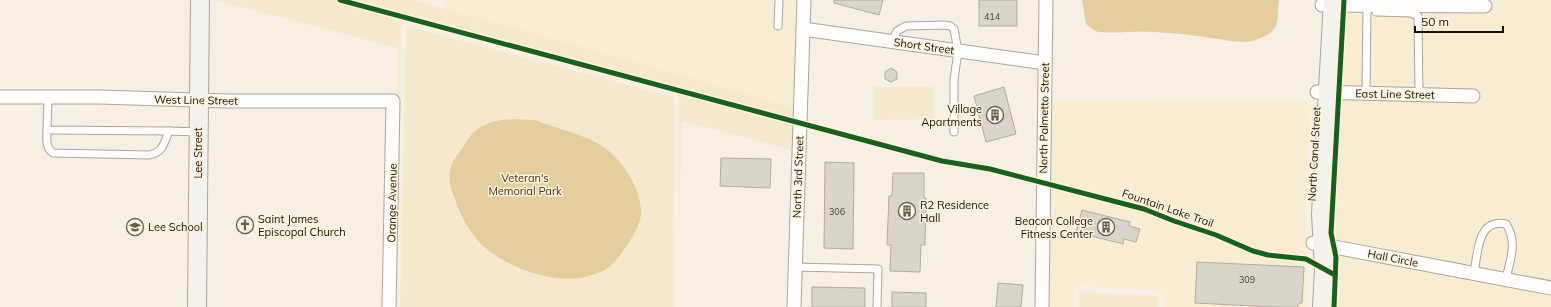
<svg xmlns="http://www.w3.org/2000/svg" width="1551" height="307" font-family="Mulish,sans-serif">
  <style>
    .built { fill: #f8edd2 }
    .green { fill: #f5e9cd }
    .water { fill: #e4ce9d }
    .building { fill: #dad5ca; stroke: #b0aca1 }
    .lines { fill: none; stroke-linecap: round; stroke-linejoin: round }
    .lane-casing { stroke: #aaa59a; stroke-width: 9 }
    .street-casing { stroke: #aaa59a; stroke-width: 15 }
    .secondary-casing { stroke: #aaa59a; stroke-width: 20 }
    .lane { stroke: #fefdfb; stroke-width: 7 }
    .street { stroke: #fefdfb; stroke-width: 13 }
    .secondary { stroke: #f4f2ec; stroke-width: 18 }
    .cycleway-casing { stroke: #fdf3db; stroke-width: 8 }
    .cycleway { stroke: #1b5e20; stroke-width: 5 }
    .labels { text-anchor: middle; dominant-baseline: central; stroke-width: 3; stroke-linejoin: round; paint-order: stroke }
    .number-label { font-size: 9px; fill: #484338 }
    .street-label { font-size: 11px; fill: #171208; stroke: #fdf3db }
    .poi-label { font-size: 11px; fill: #171208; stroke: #fdf3db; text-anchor: start }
    .park-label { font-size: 11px; fill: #3d3114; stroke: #fdf3db }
  </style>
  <rect width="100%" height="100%" fill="#f5f0e3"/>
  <g class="built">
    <polygon points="445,0 804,0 801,109 445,8"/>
    <polygon points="1339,0 1551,0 1551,307 1328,307 1327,214"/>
    <polygon points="1043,100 1311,101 1305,211 1308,264 1306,307 1163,307 1163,293 1160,291 1080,286 1075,290 1073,307 1045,307"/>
  </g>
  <g class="green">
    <polygon points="214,0 416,0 801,109 799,152 682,121 679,227 679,97 676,92 405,20 401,26 395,307 390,307 398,48"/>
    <polygon points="406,26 674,97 674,307 400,307"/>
    <polygon points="873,87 934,87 934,119 873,120"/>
    <polygon points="1079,292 1158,296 1158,307 1079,307"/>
  </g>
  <g class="water">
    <path d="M1082,0H1279C1276,20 1283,30 1258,39C1243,45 1228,40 1212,38C1193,35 1174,33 1154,32C1136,30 1118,34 1099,32C1094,31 1090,27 1086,24Z"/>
    <path d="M535,120C557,129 581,133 602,146C623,159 646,195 640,220C636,234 616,265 603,271C599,273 594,274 589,276C556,286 504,267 480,243C469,231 460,215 455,199C451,190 447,177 451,167C453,160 458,154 462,149C472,132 476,127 496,121C506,118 524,120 535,120Z"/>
  </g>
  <g class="building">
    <polygon points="834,0 883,0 879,15 834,3"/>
    <rect x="979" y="0" width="38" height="26"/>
    <polygon points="891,68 897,72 897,79 891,82 885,79 885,72"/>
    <polygon points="1004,87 1016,134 986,142 974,96"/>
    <polygon points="721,158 771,159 770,188 720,186"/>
    <polygon points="825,162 854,163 853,249 824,248"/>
    <polygon points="893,173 924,173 924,198 926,198 925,245 921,245 920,272 890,271 891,245 887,245 889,196 892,196"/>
    <polygon points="1082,210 1130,222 1129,226 1140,229 1136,242 1124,239 1123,244 1076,232"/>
    <polygon points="1197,262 1304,267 1302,303 1299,303 1297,307 1274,307 1195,303"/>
    <polygon points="998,283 1023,285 1021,307 996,307"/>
    <polygon points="812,287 865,288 865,307 812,307"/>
    <polygon points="892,292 926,293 926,307 892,307"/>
  </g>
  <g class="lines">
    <g class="lane-casing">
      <g id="lane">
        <polyline points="1376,12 1411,13 1418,16 1419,95"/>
        <polyline points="778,26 779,0"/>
        <polyline points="892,42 897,31 906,26 944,25 950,26 954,29 958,51 954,80 954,132"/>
        <polyline points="1366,93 1367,5"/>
        <polyline points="48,97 47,130 169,131"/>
        <path d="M47,130C47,138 45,148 53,153L149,155C163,153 164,143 169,131L199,132"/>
        <polyline points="795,267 878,269 877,307"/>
        <path d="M1474,273C1478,253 1477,218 1506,224C1518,242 1510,260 1506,279"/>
      </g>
    </g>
    <g class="street-casing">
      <g id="street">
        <polyline points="1322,5 1485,6"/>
        <polyline points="803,29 1045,63"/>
        <polyline points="1317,92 1473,96"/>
        <polyline points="0,97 99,97 228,101 393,101 389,307"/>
        <polyline points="1313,243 1551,288"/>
        <polyline points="794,307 804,0"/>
        <polyline points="1042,307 1046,0"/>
      </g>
    </g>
    <g class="secondary-casing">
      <g id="secondary">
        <polyline points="197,307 200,0"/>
        <polyline points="1322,307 1324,269 1321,214 1333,0"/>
      </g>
    </g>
    <use href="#lane" class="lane"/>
    <use href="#street" class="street"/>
    <use href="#secondary" class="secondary"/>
    <g class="cycleway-casing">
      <g id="cycleway">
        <polyline points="340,0 942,161 990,169 1144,209 1174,221 1216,235 1253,251 1268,255 1306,259 1335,275"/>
        <polyline points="1334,307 1336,257 1331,233 1344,0"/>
      </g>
    </g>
    <use href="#cycleway" class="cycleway"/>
  </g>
  <defs>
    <g id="building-ring" transform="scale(0.9)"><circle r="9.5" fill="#fdf3db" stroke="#656055" stroke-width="1.5"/><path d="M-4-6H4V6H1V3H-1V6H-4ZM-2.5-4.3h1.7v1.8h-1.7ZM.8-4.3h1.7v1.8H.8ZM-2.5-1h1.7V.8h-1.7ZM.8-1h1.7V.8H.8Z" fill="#656055"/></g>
    <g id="church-ring" transform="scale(0.9)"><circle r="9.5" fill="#fdf3db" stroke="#656055" stroke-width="1.5"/><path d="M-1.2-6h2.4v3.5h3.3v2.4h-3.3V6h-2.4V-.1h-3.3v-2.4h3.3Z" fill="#656055"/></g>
    <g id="school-ring" transform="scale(0.9)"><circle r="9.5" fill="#fdf3db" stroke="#656055" stroke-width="1.5"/><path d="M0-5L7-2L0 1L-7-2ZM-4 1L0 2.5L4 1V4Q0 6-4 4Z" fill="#656055"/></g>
  </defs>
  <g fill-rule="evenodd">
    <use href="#building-ring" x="995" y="115"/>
    <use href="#building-ring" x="907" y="211"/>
    <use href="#church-ring" x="245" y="225"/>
    <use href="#school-ring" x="135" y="227"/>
    <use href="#building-ring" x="1106" y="227"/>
  </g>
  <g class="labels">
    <g class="number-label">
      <text x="992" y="16">414</text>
      <text x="837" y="211">306</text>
      <text x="1247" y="279">309</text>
    </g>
    <g class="street-label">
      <text transform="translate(924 46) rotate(8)">Short Street</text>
      <text transform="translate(1395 94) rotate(1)">East Line Street</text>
      <text transform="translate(196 100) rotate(1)">West Line Street</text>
      <text transform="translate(1044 118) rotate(-89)">North Palmetto Street</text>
      <text transform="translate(198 153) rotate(-90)">Lee Street</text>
      <text transform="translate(1314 154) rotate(-87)">North Canal Street</text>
      <text transform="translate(798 177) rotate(-88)">North 3rd Street</text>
      <text transform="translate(392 203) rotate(-89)">Orange Avenue</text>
      <text transform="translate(1168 208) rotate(19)">Fountain Lake Trail</text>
      <text transform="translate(1393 258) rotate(11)">Hall Circle</text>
    </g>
    <g class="poi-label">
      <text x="982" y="109" text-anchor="end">Village<tspan x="982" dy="13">Apartments</tspan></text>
      <text x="920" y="205">R2 Residence<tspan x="920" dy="13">Hall</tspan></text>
      <text x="258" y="219">Saint James<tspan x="258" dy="13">Episcopal Church</tspan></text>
      <text x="1093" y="221" text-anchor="end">Beacon College<tspan x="1093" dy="13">Fitness Center</tspan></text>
      <text x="148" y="227">Lee School</text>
    </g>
    <g class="park-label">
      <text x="525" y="178">Veteran's<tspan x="525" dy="13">Memorial Park</tspan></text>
    </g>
  </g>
  <path d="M1415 26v6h88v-6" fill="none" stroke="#171208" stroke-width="2"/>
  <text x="1421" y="26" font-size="12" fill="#171208" stroke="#fdf3db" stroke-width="3" paint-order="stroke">50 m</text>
</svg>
